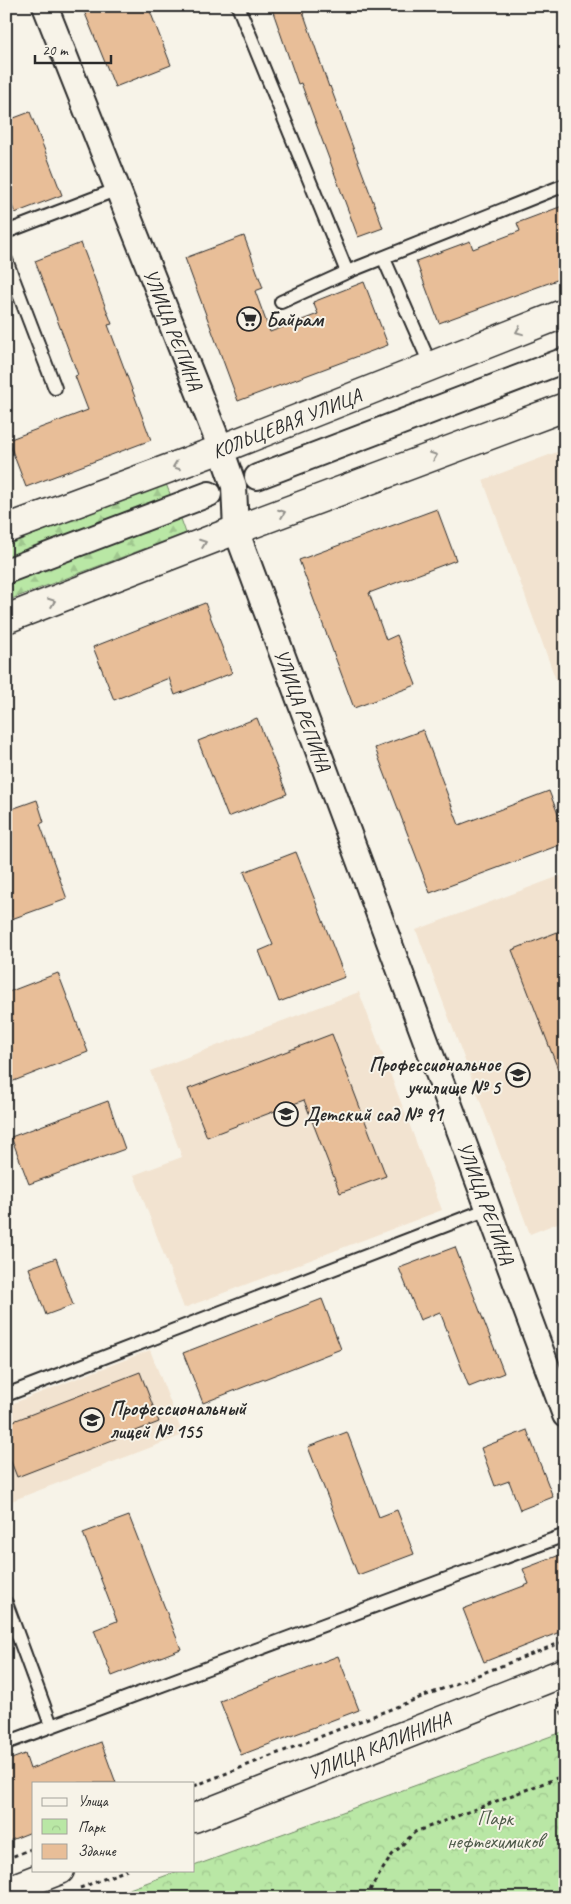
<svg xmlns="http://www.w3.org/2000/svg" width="571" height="1904" font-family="Caveat,sans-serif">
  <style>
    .built { fill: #f2e3d0 }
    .forest { fill: url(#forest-firs); stroke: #728968 }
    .park { fill: url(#park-crowns); stroke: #728968 }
    .building { fill: #e8be98; stroke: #2b2b2b }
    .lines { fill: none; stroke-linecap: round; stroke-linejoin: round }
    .lane-casing { stroke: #2b2b2b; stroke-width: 16 }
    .street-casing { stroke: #2b2b2b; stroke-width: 28 }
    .secondary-casing { stroke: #2b2b2b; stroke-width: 31 }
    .path { stroke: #2b2b2b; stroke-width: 3; stroke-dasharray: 4 4; stroke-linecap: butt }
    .lane { stroke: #f7f3e8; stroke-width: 12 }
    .street { stroke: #f7f3e8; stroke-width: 24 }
    .secondary { stroke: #f7f3e8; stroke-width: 28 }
    .oneway { stroke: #918f8a }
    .labels { text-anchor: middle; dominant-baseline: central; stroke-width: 4; stroke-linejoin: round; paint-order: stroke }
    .poi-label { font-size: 20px; font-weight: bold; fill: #2b2b2b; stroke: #f7f3e8; text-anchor: start }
    .street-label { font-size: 20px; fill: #2b2b2b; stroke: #f7f3e8 }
    .park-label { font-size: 20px; fill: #4e5a4a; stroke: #f7f3e8 }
  </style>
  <defs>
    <pattern id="forest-firs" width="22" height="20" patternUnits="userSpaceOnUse" patternTransform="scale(1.25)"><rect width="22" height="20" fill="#b9e7a5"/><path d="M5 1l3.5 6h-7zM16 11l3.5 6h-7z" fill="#9fc68e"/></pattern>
    <pattern id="park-crowns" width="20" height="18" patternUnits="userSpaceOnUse" patternTransform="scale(1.25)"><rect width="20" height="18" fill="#b9e7a5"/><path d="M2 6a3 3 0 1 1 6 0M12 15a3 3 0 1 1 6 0" fill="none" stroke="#9fc68e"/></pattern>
  </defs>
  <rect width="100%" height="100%" fill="#f7f3e8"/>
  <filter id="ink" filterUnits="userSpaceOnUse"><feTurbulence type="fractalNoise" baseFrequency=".02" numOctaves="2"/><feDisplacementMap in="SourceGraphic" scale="10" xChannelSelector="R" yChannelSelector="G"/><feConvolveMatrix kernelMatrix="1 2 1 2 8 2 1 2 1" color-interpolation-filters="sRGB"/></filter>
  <g filter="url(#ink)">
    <g class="built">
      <polygon points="565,449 565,705 483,480"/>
      <polygon points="565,874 565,1220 530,1234 416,930"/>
      <polygon points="359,992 442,1210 184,1308 134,1175 182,1157 150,1071"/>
      <polygon points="150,1350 183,1435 6,1503 6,1406"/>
    </g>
    <g class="forest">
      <polygon points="166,484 173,501 6,564 6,545"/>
      <polygon points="180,516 186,533 6,601 6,582"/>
    </g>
    <polygon class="park" points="565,1731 565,1898 105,1898 181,1870 194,1870 194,1866"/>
    <g class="building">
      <polygon points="82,6 148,6 171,65 115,87"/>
      <polygon points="271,6 301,6 329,87 330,86 383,228 358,237 301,83 298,84"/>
      <polygon points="30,112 62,195 15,213 6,191 6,121"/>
      <polygon points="565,205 565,277 439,323 416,261 470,241 473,249 520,231 517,223"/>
      <polygon points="244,236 263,288 255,291 270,332 318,314 313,302 364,282 388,345 238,401 185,258"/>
      <polygon points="81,243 112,324 108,325 151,440 26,487 8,440 88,410 75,376 78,375 35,261"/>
      <polygon points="437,509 456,560 369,593 386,640 397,635 416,685 354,708 299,560"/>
      <polygon points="205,603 232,673 175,695 169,678 114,700 93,647"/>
      <polygon points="257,718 287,794 228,817 198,741"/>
      <polygon points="423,730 459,825 549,791 565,832 565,843 430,893 375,748"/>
      <polygon points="37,800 44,822 40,824 67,899 6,921 6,811"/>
      <polygon points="296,852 345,977 279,1002 259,951 273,945 244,872"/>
      <polygon points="565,929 565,1082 563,1082 512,950"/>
      <polygon points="58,973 88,1052 6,1084 6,993"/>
      <polygon points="332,1034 386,1176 340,1193 304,1100 207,1137 188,1089"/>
      <polygon points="108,1101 125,1149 29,1184 11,1137"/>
      <polygon points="455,1247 504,1373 469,1387 440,1312 420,1320 399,1268"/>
      <polygon points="56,1258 73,1305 46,1315 29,1268"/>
      <polygon points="322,1299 341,1349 203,1403 183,1353"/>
      <polygon points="140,1372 159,1422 17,1477 6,1449 6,1424"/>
      <polygon points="527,1430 553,1497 520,1510 509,1481 495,1486 481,1448"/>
      <polygon points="347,1432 379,1517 397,1510 414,1554 358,1575 308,1447"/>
      <polygon points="129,1516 181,1649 112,1676 94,1630 117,1621 83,1533"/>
      <polygon points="565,1553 565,1630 484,1662 463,1609 529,1584 523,1569"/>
      <polygon points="338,1656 359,1710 241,1755 220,1701"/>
      <polygon points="101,1742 116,1783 34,1783 34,1831 6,1842 6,1761 25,1754 30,1769"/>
    </g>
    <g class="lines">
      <g class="lane-casing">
        <g id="lane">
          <polyline points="238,6 347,272"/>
          <polyline points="6,232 118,189"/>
          <polyline points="384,259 431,366"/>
          <polyline points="6,260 55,388"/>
          <polyline points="281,302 347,272 565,185"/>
          <polyline points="6,1395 488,1209"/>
          <polyline points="6,1603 51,1725"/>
          <polyline points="6,1743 565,1535"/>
        </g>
      </g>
      <g class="street-casing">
        <g id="street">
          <path id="s1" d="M45,6L221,449L234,486L236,530L565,1415"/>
          <polyline points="257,477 565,360"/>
          <polyline points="6,571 209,494"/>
        </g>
      </g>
      <g class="secondary-casing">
        <g id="secondary">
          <path id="s2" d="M6,529L221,449L565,313"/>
          <polyline points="6,619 236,530 565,407"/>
          <path id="s3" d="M194,1818L565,1672"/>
          <polyline points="6,1891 60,1870"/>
        </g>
      </g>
      <g class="path">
        <polyline points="559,1703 565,1722"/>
        <polyline points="194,1786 565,1641"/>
        <polyline points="6,1859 34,1848"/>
        <polyline points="80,1888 127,1870"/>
        <polyline points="367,1898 372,1886 392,1855 415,1832 565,1775"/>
      </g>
      <use href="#lane" class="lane"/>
      <use href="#street" class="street"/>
      <use href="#secondary" class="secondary"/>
    </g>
    <defs><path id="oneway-chevron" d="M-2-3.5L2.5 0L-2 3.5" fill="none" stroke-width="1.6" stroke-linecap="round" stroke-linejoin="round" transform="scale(1.25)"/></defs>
    <g class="oneway">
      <use href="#oneway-chevron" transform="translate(519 331) rotate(158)"/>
      <use href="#oneway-chevron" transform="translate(434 456) rotate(-21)"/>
      <use href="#oneway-chevron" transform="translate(176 466) rotate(159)"/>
      <use href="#oneway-chevron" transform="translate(282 513) rotate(-21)"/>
      <use href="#oneway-chevron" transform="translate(203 543) rotate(-21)"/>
      <use href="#oneway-chevron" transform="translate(52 602) rotate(-21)"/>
    </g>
  </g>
  <defs>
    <g id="supermarket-ring" transform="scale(1.25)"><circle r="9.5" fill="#f7f3e8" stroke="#2b2b2b" stroke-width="1.5"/><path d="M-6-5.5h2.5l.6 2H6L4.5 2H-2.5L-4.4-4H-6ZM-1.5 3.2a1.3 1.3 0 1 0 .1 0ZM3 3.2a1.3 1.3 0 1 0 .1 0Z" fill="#2b2b2b"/></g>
    <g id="university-ring" transform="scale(1.25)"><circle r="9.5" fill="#f7f3e8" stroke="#2b2b2b" stroke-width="1.5"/><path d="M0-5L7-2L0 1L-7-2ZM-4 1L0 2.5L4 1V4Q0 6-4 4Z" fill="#2b2b2b"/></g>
    <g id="school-ring" transform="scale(1.25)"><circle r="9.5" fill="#f7f3e8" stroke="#2b2b2b" stroke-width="1.5"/><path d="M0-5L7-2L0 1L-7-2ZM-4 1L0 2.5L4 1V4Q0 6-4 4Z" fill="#2b2b2b"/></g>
  </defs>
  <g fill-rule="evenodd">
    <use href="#supermarket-ring" x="249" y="319"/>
    <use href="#university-ring" x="518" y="1075"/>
    <use href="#school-ring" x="286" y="1114"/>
    <use href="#university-ring" x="92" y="1420"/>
  </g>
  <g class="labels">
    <g class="poi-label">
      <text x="266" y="319">Байрам</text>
      <text x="500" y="1064" text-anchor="end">Профессиональное<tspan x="500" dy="23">училище № 5</tspan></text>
      <text x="304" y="1114">Детский сад № 91</text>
      <text x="110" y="1408">Профессиональный<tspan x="110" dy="23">лицей № 155</tspan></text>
    </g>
    <g class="street-label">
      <text stroke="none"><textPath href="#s1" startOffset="348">УЛИЦА РЕПИНА</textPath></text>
      <text stroke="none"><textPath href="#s2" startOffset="300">КОЛЬЦЕВАЯ УЛИЦА</textPath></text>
      <text stroke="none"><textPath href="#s1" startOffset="752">УЛИЦА РЕПИНА</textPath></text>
      <text stroke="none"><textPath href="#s1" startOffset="1278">УЛИЦА РЕПИНА</textPath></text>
      <text stroke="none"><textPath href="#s3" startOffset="199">УЛИЦА КАЛИНИНА</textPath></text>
    </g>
    <g class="park-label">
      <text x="495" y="1818">Парк<tspan x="495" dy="23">нефтехимиков</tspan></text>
    </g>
  </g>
  <rect width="571" height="1904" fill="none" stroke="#f7f3e8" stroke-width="25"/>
  <rect x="12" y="12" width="546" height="1879" fill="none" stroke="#2b2b2b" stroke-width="2" filter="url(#ink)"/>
  <rect x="32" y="1782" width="162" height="90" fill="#f7f3e8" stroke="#a5a39c"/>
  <rect x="42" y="1798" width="25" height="8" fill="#f7f3e8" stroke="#a5a39c"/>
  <text x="78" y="1806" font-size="15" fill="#2b2b2b">Улица</text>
  <rect x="42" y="1819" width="25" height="15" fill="url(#park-crowns)" stroke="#a5a39c"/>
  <text x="78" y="1832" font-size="15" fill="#2b2b2b">Парк</text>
  <rect x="42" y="1844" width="25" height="15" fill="#e8be98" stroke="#a5a39c"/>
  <text x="78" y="1856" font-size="15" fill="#2b2b2b">Здание</text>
  <path d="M35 55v8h76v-8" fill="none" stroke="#2b2b2b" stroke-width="2.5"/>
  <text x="42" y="55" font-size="15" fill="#2b2b2b" stroke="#f7f3e8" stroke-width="4" paint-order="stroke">20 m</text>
</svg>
